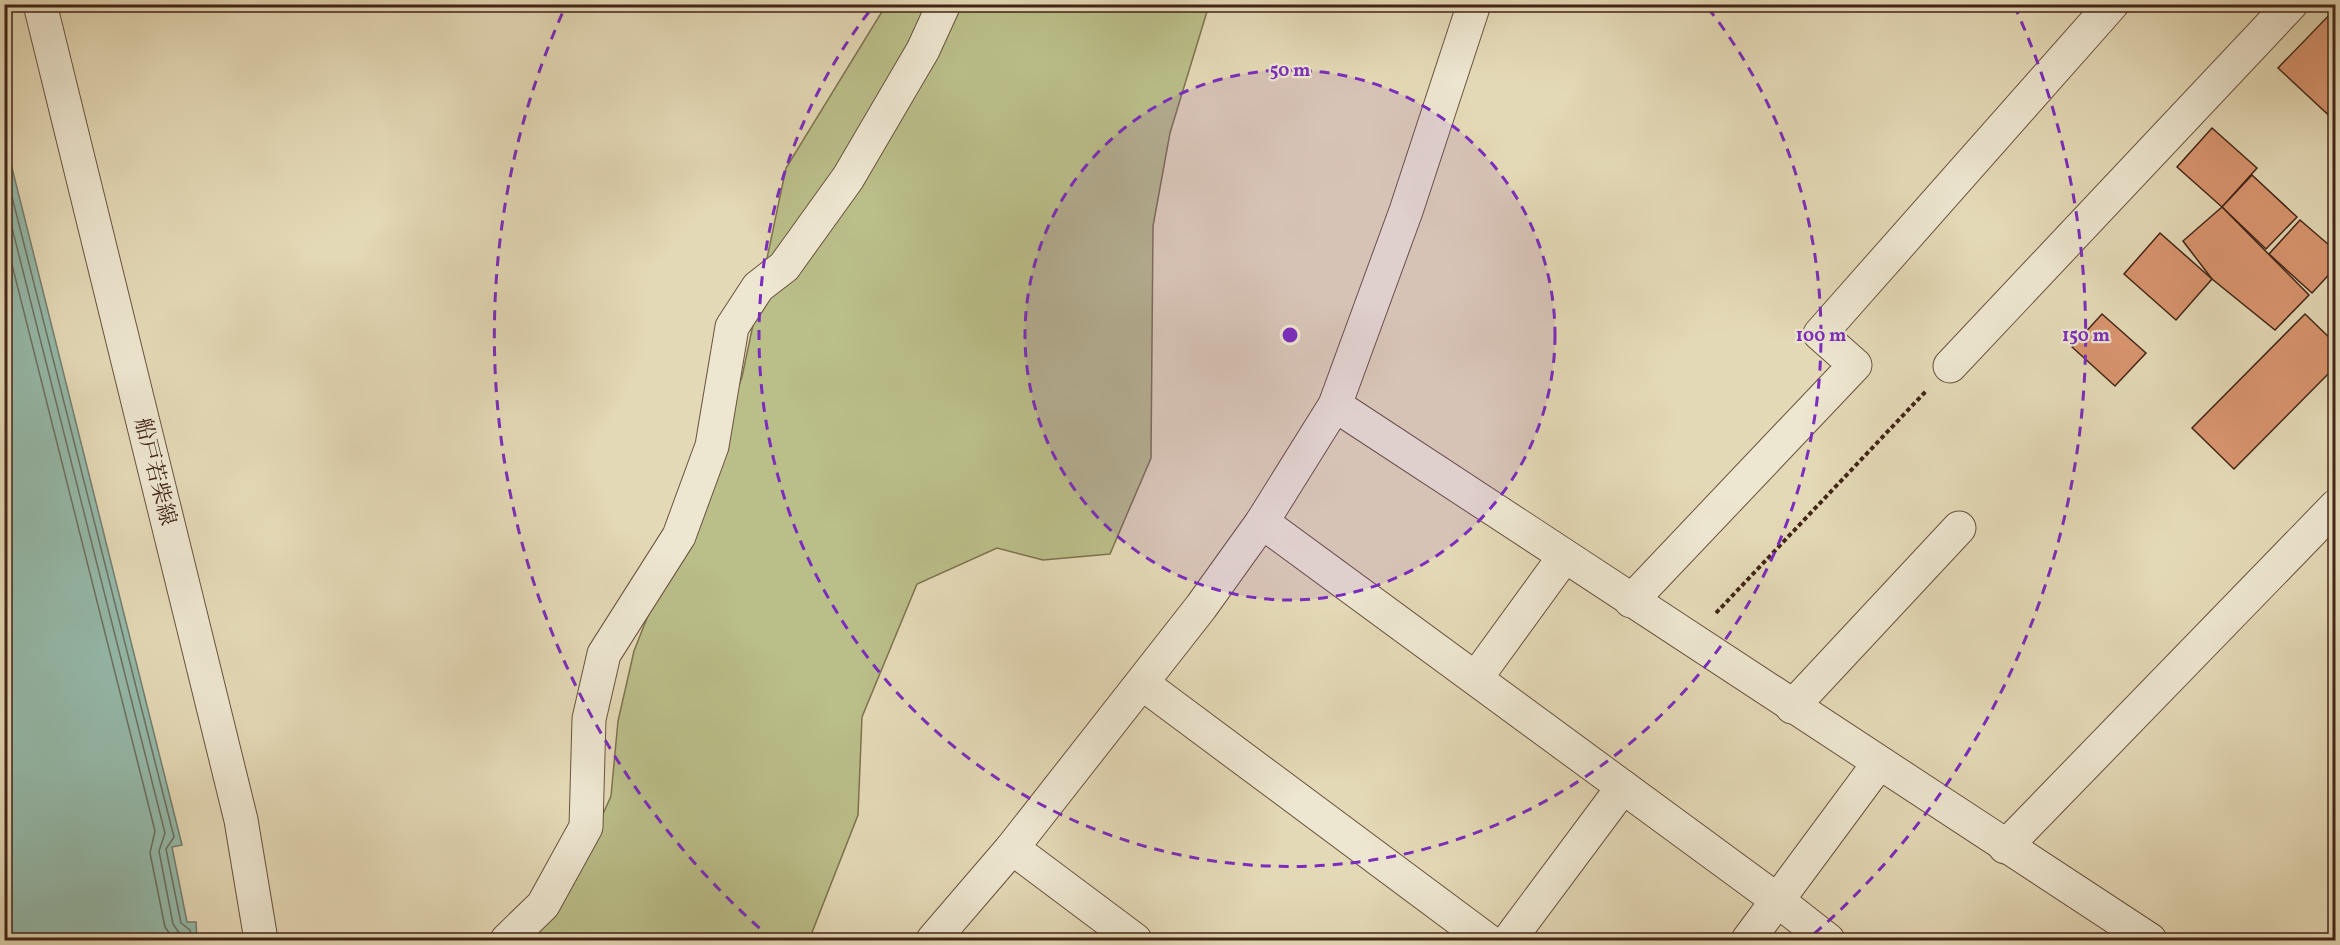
<svg xmlns="http://www.w3.org/2000/svg" width="2340" height="945" font-family="Vollkorn,'Noto Serif JP',serif">
  <style>
    .green { fill: #babe89; stroke: #7e7250; stroke-width: 1.5 }
    .water { fill: #95baab; stroke: #747e70; stroke-width: 1.5 }
    .lines { fill: none; stroke-linecap: round; stroke-linejoin: round }
    .shore { stroke: #6c7061; stroke-width: 1.5 }
    .building { fill: #d9956f; stroke: #422517; stroke-width: 1.5 }
    .minor-casing { stroke: #6a523f; stroke-width: 35 }
    .path { stroke: #422517; stroke-width: 4; stroke-dasharray: 4.5 3; stroke-linecap: butt }
    .minor { stroke: #ede6d0; stroke-width: 33 }
    .ring { fill: none; stroke: #7b2cbf; stroke-width: 3; stroke-dasharray: 10 8 }
    .labels { text-anchor: middle; dominant-baseline: central; stroke-width: 4.5; stroke-linejoin: round; paint-order: stroke }
    .street-label { font-size: 22px; fill: #422517; stroke: #ede6d0 }
    .centre { fill: #7b2cbf; stroke: #ede6d0; stroke-width: 3 }
    .ring-label { font-size: 18px; text-anchor: middle; font-weight: bold; fill: #7b2cbf; stroke: #ede6d0; stroke-width: 4.5; stroke-linejoin: round; paint-order: stroke }
  </style>
  <rect width="100%" height="100%" fill="#e4d9b6"/>
  <filter id="stains"><feTurbulence type="fractalNoise" baseFrequency=".00333" numOctaves="4"/><feColorMatrix values="0 0 0 0 .2 0 0 0 0 .09 0 0 0 0 .02 0 0 0 .5 -.17"/></filter>
  <radialGradient id="worn" r=".72"><stop offset=".6" stop-color="#630" stop-opacity="0"/><stop offset="1" stop-color="#630" stop-opacity=".3"/></radialGradient>
  <polygon class="green" points="886,5 1209,5 1170,133 1153,226 1151,458 1110,554 1043,560 997,548 917,584 862,717 858,815 809,940 526,940 577,872 611,796 618,721 634,651 742,377 786,168"/>
  <polygon class="water" points="5,140 182,845 172,847 187,922 196,922 197,940 5,940"/>
  <g class="lines">
    <g class="shore">
      <polyline points="4,165 174,837 166,849 181,923 190,930 191,940"/>
      <polyline points="4,196 165,833 159,851 173,924 184,940"/>
      <polyline points="4,233 155,831 150,853 165,927 174,940"/>
    </g>
  </g>
  <g class="building">
    <polygon points="2336,8 2336,122 2278,68"/>
    <polygon points="2212,128 2257,168 2222,207 2177,167"/>
    <polygon points="2252,175 2297,217 2266,249 2222,207"/>
    <polygon points="2222,207 2309,295 2275,330 2212,279 2183,241"/>
    <polygon points="2300,220 2336,251 2336,267 2312,293 2269,254"/>
    <polygon points="2160,233 2212,279 2176,320 2124,274"/>
    <polygon points="2102,314 2146,353 2115,386 2072,347"/>
    <polygon points="2305,314 2336,344 2336,366 2234,469 2192,428"/>
  </g>
  <g class="lines">
    <g class="minor-casing">
      <g id="minor">
        <polyline points="40,4 241,820 261,940"/>
        <polyline points="1950,366 2291,4"/>
        <polyline points="1335,405 2150,940"/>
        <polyline points="1262,522 1777,900 1828,940"/>
        <polyline points="1631,601 1855,365 1820,334 2112,4"/>
        <polyline points="1476,678 1564,557"/>
        <polyline points="1143,684 1487,940"/>
        <polyline points="1792,707 1959,528"/>
        <polyline points="2005,847 2336,506"/>
        <polyline points="1012,848 1135,940"/>
        <polyline points="507,940 543,905 586,827 589,719 604,654 679,536 712,446 732,327 758,287 784,267 848,178 923,50 944,4"/>
        <polyline points="933,940 1012,848 1201,607 1262,522 1335,405 1406,211 1474,4"/>
        <polyline points="1509,940 1623,787"/>
        <polyline points="1748,940 1879,763"/>
      </g>
    </g>
    <polyline class="path" points="1716,613 1927,390"/>
    <use href="#minor" class="minor"/>
  </g>
  <circle cx="1290" cy="335" r="265" fill="#7b2cbf" fill-opacity=".12"/>
  <g class="ring">
    <circle cx="1290" cy="335" r="265"/>
    <path d="M1708 8A531 531 0 1 1 872 8"/>
    <path d="M773 940A796 796 0 0 1 566 5M2014 5A796 796 0 0 1 1807 940"/>
  </g>
  <g class="labels">
    <g class="street-label">
      <text transform="translate(154 472) rotate(76)">船戸若柴線</text>
    </g>
  </g>
  <circle cx="1290" cy="335" r="9" class="centre"/>
  <g class="ring-label">
    <text x="1290" y="76">50 m</text>
    <text x="1821" y="341">100 m</text>
    <text x="2086" y="341">150 m</text>
  </g>
  <rect width="2340" height="945" fill="none" stroke="#e4d9b6" stroke-width="24"/>
  <rect x="6" y="6" width="2328" height="933" fill="none" stroke="#422517" stroke-width="3"/>
  <rect x="12" y="12" width="2316" height="921" fill="none" stroke="#422517" stroke-width="1.5"/>
  <rect width="100%" height="100%" filter="url(#stains)"/>
  <rect width="100%" height="100%" fill="url(#worn)"/>
</svg>
